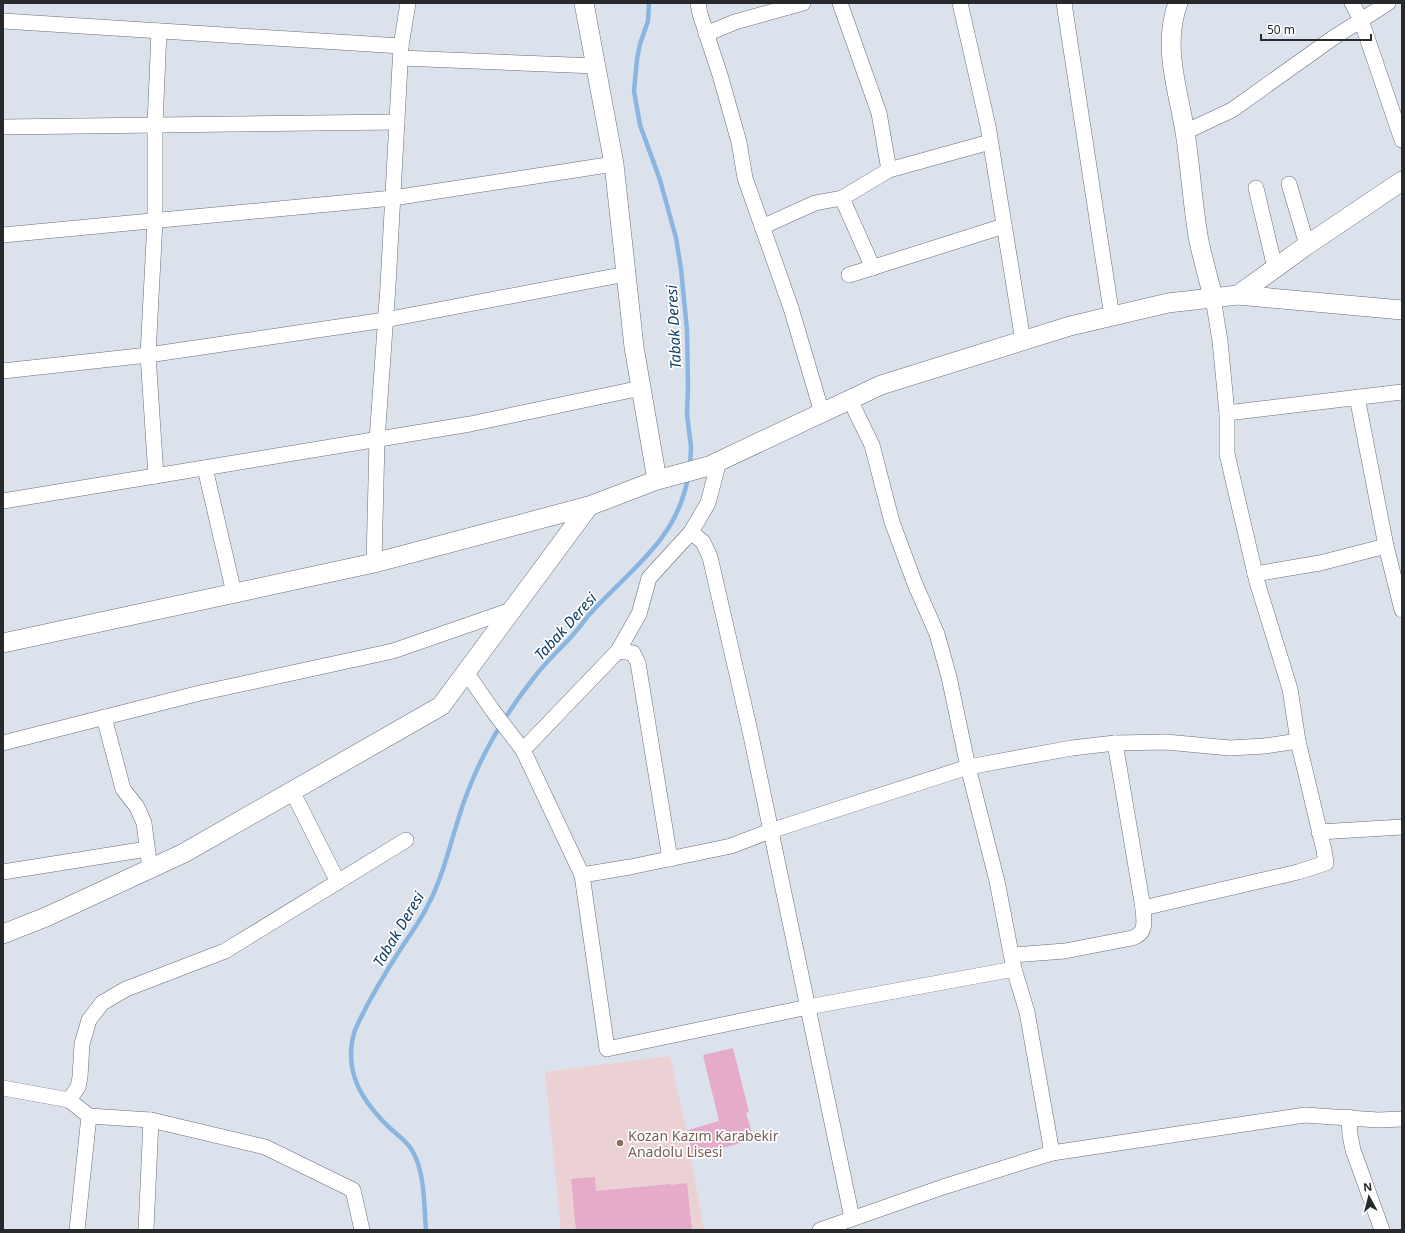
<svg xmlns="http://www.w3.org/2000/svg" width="1405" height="1233" font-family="'Noto Sans',sans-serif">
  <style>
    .education { fill: #ebd1d3 }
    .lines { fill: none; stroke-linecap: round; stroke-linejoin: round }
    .stream { stroke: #8bb5e1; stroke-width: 4.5 }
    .building { fill: #e5abc9 }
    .minor-casing { stroke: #686e76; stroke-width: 16 }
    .tertiary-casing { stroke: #686e76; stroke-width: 20 }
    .minor { stroke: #fff; stroke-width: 15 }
    .tertiary { stroke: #fff; stroke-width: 19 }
    .education-dot { fill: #8d6e63; stroke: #fff; stroke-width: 1.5 }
    .labels { text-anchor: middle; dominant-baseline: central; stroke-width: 3.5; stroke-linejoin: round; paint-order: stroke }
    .education-label { font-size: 14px; fill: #785e54; stroke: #fff; text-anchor: start }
    .water-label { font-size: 15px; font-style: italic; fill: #0f3d66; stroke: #fff }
  </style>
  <rect width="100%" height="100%" fill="#dce2ec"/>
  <polygon class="education" points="670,1056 686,1129 704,1230 561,1230 545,1072"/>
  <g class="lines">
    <g class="stream">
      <polyline points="649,3 648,21 640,44 637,59 634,91 640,125 660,180 676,238 681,269 687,330 688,386 687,414 691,447 690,466"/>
      <path d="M426,1230C424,1206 425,1173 413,1152C408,1142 400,1137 392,1130C362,1102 342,1071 355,1030C368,1001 385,973 402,947C411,933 421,920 428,905C447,869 453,828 468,791C484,749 508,710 536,675C547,661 560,649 572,636C577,630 583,623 588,616C628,571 677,541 688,477"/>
    </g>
  </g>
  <g class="building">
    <polygon points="733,1048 749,1112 746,1113 754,1139 692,1157 688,1130 719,1121 703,1055"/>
    <polygon points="595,1177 596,1191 670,1184 671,1185 687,1183 692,1230 576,1230 571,1179"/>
  </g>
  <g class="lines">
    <g class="minor-casing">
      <g id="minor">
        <polyline points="698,3 700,14 720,75 739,142 745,178 791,308 822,413"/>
        <polyline points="840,3 879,113 889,170"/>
        <polyline points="960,3 988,126 1023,341"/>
        <polyline points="1064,3 1112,317"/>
        <polyline points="1352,3 1361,20 1402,140"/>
        <polyline points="3,21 401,46"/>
        <polyline points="706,34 735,22 803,3"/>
        <polyline points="401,58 596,66"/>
        <polyline points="3,127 397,122"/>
        <polyline points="1185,132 1232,110 1333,38 1388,3"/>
        <polyline points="1289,184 1307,245"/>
        <polyline points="1256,188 1275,268"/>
        <polyline points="842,198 873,268"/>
        <polyline points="762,227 815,203 842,198 889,170 990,142"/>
        <polyline points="3,235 393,198 614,164"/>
        <polyline points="849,275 1004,226"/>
        <polyline points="3,371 148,355 385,320 626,274"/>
        <polyline points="1357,397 1386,546 1402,610"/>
        <polyline points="850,400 872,445 892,522 915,584 937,634 949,677 968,767 997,881 1014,969 1027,1012 1052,1153"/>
        <polyline points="1227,413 1402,392"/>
        <polyline points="205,468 234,593"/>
        <polyline points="156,476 148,355 155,221 155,125 159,31"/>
        <polyline points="3,501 470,424 641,388"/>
        <polyline points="691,532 703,542 710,557 750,731 852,1218"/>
        <polyline points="374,563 377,440 388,286 401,46 408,3"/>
        <polyline points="1255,574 1320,563 1386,546"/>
        <polyline points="618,651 633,653 638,663 670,859"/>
        <polyline points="466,672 493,711 523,750 582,875 607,1049 808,1007 1014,969"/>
        <polyline points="104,717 123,789 137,807 144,823 150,869"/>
        <polyline points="3,743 200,693 393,651 511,610"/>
        <polyline points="523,750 618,651 639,614 649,578 691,532 708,503 719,461"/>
        <polyline points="292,791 338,882"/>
        <polyline points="1319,832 1402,827"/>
        <polyline points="3,872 147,849"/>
        <polyline points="582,875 630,867 731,846 770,831 968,767 1072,748 1115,743 1166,742 1230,748 1265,746 1298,741"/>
        <polyline points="1143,908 1298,872 1326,863 1324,850 1298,741 1290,689 1257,582 1227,454 1227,413 1220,341 1213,298"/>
        <path d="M1012,955L1065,951L1132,938C1147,933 1144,922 1143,908L1115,743"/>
        <polyline points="3,1088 69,1100 89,1116 77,1230"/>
        <polyline points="69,1100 78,1087 80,1077 82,1044 89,1020 102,1003 126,989 225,951 406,840"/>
        <polyline points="89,1116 151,1120 265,1147 353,1190 362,1230"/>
        <polyline points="1349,1117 1350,1135 1353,1150 1382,1230"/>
        <polyline points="146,1230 151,1120"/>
        <polyline points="820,1230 943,1187 1052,1153 1305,1115 1378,1120 1402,1119"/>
      </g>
    </g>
    <g class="tertiary-casing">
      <g id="tertiary">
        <polyline points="584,3 614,164 634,347 657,480"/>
        <path d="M1178,3C1162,46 1178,89 1185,132C1190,164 1192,197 1197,229C1200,252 1208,275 1213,298"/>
        <polyline points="1238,295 1307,245 1402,181"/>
        <polyline points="3,643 374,563 589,506 657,480 709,466 881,385 1070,326 1168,303 1238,295 1402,310"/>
        <polyline points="3,934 46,917 184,853 441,706 589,506"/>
      </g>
    </g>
    <use href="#minor" class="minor"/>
    <use href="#tertiary" class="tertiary"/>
  </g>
  <circle class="education-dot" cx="620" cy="1143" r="4"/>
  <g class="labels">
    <g class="education-label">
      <text x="628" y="1135">Kozan Kazım Karabekir<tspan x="628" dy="16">Anadolu Lisesi</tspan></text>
    </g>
    <g class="water-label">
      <text transform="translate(673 327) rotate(-93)">Tabak Deresi</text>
      <text transform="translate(565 626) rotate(-48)">Tabak Deresi</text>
      <text transform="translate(398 929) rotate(-59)">Tabak Deresi</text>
    </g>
  </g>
  <rect width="1405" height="1233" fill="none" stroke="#27292d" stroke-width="8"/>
  <g transform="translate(1369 1197) rotate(353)" stroke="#ffffff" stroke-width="3" paint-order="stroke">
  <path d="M0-3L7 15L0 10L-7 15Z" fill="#27292d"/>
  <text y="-6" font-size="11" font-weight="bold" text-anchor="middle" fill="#27292d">N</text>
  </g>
  <path d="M1261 34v6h110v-6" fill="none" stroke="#27292d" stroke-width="2"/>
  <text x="1267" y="34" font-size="12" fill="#27292d" stroke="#ffffff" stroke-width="3" paint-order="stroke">50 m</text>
</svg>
